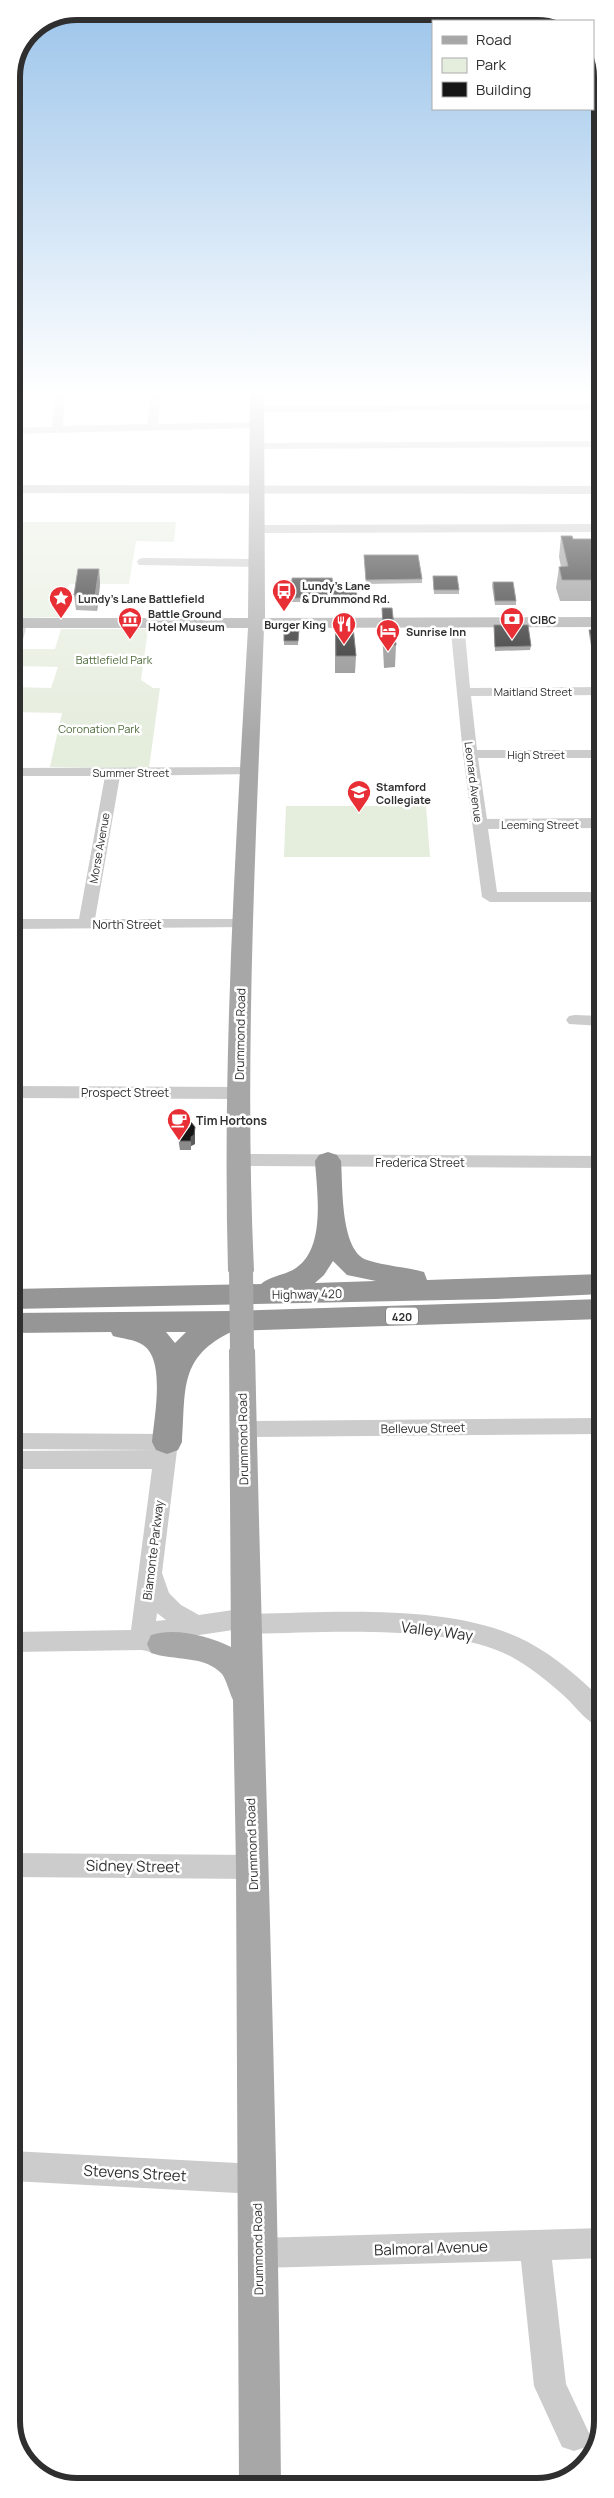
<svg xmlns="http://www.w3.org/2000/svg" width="614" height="2498" font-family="Manrope,sans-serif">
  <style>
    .green { fill: #e5eddd }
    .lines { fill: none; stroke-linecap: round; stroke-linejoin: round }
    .minor { fill: #ccc; fill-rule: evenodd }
    .major { fill: #a7a7a7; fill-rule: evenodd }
    .highway { fill: #969696; fill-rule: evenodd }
    .major-bridge { stroke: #a7a7a7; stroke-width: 24 }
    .wall { fill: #8a8a8a }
    .shaded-wall { fill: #5c5c5c }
    .building { fill: #161616; stroke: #5c5c5c }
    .labels { text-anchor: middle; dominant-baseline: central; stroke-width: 5; stroke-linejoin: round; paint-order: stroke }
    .far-poi-label { font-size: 11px; font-weight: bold; fill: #2f2f2f; stroke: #fff; text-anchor: start }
    .far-park-label { font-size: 11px; fill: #506c3b; stroke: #fff }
    .far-street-label { font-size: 11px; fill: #2f2f2f; stroke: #fff }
    .shield { fill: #fff; stroke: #6d6d6d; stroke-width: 1 }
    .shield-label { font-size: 11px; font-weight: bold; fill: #2f2f2f }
    .street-label { font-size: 12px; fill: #2f2f2f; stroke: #fff }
    .poi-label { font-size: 12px; font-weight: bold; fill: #2f2f2f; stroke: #fff; text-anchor: start }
    .near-street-label { font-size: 15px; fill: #2f2f2f; stroke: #fff }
    .rim { fill: none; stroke: #2f2f2f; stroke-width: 6 }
  </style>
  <rect width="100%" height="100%" fill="#fff"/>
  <g class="green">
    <polygon points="11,522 176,522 174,542 136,541 129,584 69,584 63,617 12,618"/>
    <polygon points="61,629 148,629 141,680 153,688 160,688 149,768 50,767 62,713 12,712 12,687 51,688 58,667 17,666 21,649 55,649"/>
    <polygon points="286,806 426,806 430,857 284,857"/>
  </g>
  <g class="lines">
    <g class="minor">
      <polygon points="55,392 65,392 63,426 147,424 151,392 161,392 158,424 257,422 263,425 257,428 11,434 11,428 52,427"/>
      <polygon points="602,404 602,410 257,412 252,409 257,406"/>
      <polygon points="602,441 602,447 257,449 251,446 257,443"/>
      <polygon points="11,485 602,486 602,494 11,493"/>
      <polygon points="602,524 602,532 257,533 251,529 257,525"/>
      <polygon points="143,558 258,559 264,563 258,567 139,565 137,562 139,559"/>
      <polygon points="457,618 464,622 470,688 602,687 602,695 471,696 477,750 602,750 602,758 478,758 487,819 602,818 602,828 488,829 497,892 602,892 602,902 490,902 482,897 463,754 450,622"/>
      <polygon points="20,619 27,623 19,657 12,661 12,631 15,620"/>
      <polygon points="250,767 257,771 255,774 120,776 95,919 242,919 248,921 250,924 248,927 12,929 12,919 79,919 105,776 12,776 12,768"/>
      <polygon points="575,1015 602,1016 602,1026 569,1024 566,1020 569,1016"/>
      <polygon points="12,1086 239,1087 245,1089 248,1093 245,1097 239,1099 12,1098"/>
      <polygon points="237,1154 602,1156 602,1168 237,1166 230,1164 227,1160 230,1156"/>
      <polygon points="602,1418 602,1434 243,1437 235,1435 232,1429 235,1423 243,1421"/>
      <path d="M12,1433L167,1434L175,1436L178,1442L162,1573L169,1593L181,1605L199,1615L233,1610L246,1614C331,1613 451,1602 528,1642C556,1657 580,1678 602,1700V1728C586,1723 575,1705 562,1694C546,1680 529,1666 510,1656C446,1623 318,1633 246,1634L233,1630L166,1640L167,1643L164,1650L155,1653L142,1650L12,1652V1632L131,1630L152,1469H12V1451L155,1450L12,1449ZM157,1613L166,1620L156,1621Z"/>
      <polygon points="12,1853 253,1855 262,1858 266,1867 262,1876 253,1879 12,1877"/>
      <polygon points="12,2151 257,2164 268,2168 272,2179 268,2190 257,2194 12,2181"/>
      <polygon points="603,2228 603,2258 552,2260 566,2384 590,2435 586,2447 574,2451 562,2447 534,2386 521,2261 259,2268 248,2264 244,2253 248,2242 259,2238"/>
    </g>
    <g class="major">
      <path d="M250,392H264L265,618L602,617V627L264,628C256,842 244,1056 254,1271L250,1277L241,1280L232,1277L228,1271C222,1056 236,842 248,628H12V618H248Z"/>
      <path d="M242,1340L251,1343L255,1350C263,1729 278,2107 281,2486H239L236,1867L233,1700C229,1692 227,1681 222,1674C205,1655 174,1661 151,1653L147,1644L151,1635C175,1627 209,1636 231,1647L229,1350L233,1343Z"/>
    </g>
    <g class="highway">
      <path d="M328,1152L337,1155L341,1161C343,1185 340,1251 367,1260C385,1266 406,1267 424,1272L427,1280L602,1274V1294L496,1299L12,1309V1289L261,1284C270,1276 286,1275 296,1268C326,1248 317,1192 315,1161L319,1155ZM333,1261L347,1275L376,1281L315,1283L324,1275Z"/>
      <path d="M602,1299V1319L233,1331C178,1357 186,1389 182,1442L178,1450L167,1454L156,1450L152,1442C154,1418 166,1360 143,1345C134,1339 123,1339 113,1336L111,1332L12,1333V1313L232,1311ZM166,1332H186L175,1343Z"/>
    </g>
    <polyline class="major-bridge" points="241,1271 242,1350"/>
  </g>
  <g class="wall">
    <polygon points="561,536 573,539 602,539 602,601 560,601 556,588 559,567 561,567 559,557"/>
    <polygon points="364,555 422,579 422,583 366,584"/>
    <polygon points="99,569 100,584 97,611 76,610 74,595"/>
    <polygon points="433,576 459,590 459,594 434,594"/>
    <polygon points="286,581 333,583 357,598 357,602 286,602"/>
    <polygon points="493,582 516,601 516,605 495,605 492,586"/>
    <polygon points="382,608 396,645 395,667 384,668 382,630"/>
    <polygon points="335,617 356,656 355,673 335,673"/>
    <polygon points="494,625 531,646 530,650 495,651"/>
    <polygon points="284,629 299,629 298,645 284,645"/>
    <polygon points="589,630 602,630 602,646 591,646 589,634"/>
    <polygon points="195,1127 195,1144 191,1146 191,1150 180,1150 179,1144 178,1135"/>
  </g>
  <g class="shaded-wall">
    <polygon points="99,569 100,584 97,611 95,596"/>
    <polygon points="195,1127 195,1144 191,1146 191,1150 191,1137"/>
  </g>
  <g class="building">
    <polygon points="561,536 572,536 573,539 602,539 602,580 562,580 559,567 568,566"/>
    <polygon points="364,555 418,555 422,579 366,580"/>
    <polygon points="78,569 99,569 95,596 74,595"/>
    <polygon points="433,576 457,576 459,590 434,590"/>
    <polygon points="292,578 332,578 333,583 356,583 357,598 286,598 286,581 292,581"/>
    <polygon points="493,582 513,582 516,601 495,601"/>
    <polygon points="382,608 392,608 396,645 384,645"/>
    <polygon points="335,617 352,617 356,656 336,656"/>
    <polygon points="494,625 528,625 531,646 495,647"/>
    <polygon points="284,629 299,629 298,641 284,641"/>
    <polygon points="589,630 602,630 602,642 592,642"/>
    <polygon points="180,1122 191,1122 195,1127 194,1135 191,1137 191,1141 180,1141 178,1135"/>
  </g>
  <linearGradient id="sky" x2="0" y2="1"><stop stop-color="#9bc4ea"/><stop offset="0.53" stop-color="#fff"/><stop offset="1" stop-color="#fff" stop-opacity="0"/></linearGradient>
  <rect width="614" height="742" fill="url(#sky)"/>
  <defs>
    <g id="bus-pin" transform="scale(1.25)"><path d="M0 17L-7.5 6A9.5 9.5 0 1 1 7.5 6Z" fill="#e92f36" stroke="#fff"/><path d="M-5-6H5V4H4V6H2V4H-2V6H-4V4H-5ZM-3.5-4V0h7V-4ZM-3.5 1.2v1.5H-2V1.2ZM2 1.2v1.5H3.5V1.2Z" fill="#fff"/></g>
    <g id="sight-pin" transform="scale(1.25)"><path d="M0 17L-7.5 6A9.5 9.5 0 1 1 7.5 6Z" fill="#e92f36" stroke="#fff"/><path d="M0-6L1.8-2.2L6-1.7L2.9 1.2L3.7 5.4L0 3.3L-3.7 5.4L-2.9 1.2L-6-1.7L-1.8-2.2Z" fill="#fff"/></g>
    <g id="museum-pin" transform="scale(1.25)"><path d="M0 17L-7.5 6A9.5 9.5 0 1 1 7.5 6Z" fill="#e92f36" stroke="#fff"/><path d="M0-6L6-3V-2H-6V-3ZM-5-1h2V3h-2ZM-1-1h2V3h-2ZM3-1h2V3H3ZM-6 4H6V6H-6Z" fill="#fff"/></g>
    <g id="bank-pin" transform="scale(1.25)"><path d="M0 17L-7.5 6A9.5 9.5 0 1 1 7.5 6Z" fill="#e92f36" stroke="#fff"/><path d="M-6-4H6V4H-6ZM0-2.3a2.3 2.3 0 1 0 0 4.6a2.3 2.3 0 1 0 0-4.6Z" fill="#fff"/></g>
    <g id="restaurant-pin" transform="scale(1.25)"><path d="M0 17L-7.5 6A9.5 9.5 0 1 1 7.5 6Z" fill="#e92f36" stroke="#fff"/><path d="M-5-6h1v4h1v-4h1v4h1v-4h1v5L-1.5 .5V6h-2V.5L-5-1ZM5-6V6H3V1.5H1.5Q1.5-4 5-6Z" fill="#fff"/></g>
    <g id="hotel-pin" transform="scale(1.25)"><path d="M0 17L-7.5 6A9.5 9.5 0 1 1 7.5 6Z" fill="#e92f36" stroke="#fff"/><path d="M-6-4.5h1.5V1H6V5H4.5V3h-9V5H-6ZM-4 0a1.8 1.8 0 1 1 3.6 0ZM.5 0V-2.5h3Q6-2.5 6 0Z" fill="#fff"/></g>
    <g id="school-pin" transform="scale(1.25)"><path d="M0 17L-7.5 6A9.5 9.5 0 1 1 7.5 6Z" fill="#e92f36" stroke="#fff"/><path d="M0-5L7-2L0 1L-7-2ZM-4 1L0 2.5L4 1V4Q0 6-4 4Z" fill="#fff"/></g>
    <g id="cafe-pin" transform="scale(1.25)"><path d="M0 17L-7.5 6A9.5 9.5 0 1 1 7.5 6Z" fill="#e92f36" stroke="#fff"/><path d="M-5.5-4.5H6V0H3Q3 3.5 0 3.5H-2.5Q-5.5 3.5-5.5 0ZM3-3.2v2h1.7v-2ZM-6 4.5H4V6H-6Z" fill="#fff"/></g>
  </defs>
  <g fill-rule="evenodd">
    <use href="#bus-pin" x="284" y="591"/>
    <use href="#sight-pin" x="61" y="598"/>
    <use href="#museum-pin" x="130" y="619"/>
    <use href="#bank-pin" x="512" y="619"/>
    <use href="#restaurant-pin" x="344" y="624"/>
    <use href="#hotel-pin" x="388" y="631"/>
    <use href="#school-pin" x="359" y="792"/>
    <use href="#cafe-pin" x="179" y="1120"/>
  </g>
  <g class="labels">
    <g class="far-poi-label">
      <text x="302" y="585">Lundy's Lane<tspan x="302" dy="13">&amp; Drummond Rd.</tspan></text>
      <text x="78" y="598">Lundy's Lane Battlefield</text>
      <text x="148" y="613">Battle Ground<tspan x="148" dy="13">Hotel Museum</tspan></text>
      <text x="530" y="619">CIBC</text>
      <text x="326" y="624" text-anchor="end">Burger King</text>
      <text x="406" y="631">Sunrise Inn</text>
      <text x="376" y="786">Stamford<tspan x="376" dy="13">Collegiate</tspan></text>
    </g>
    <g class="far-park-label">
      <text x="114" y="659">Battlefield Park</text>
      <text x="99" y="728">Coronation Park</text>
    </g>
    <g class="far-street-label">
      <text x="533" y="691">Maitland Street</text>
      <text x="536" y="754">High Street</text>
      <text x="131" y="772">Summer Street</text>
      <text transform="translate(474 782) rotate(83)">Leonard Avenue</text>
      <text x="540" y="824">Leeming Street</text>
      <text transform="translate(99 848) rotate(-80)">Morse Avenue</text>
    </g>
    <rect class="shield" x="386" y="1307.5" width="32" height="17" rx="4"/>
    <g class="shield-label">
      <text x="402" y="1316">420</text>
    </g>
    <g class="street-label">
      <text x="127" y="924">North Street</text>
      <text transform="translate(240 1034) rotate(-89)">Drummond Road</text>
      <text x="125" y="1092">Prospect Street</text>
      <text x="420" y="1162">Frederica Street</text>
      <text transform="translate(307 1294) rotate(-1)">Highway 420</text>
      <text transform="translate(423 1428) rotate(-1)">Bellevue Street</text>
      <text transform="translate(243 1439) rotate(-91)">Drummond Road</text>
      <text transform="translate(153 1550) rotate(-83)">Biamonte Parkway</text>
      <text transform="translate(252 1844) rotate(-92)">Drummond Road</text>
      <text transform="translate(258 2249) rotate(-91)">Drummond Road</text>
    </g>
    <g class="poi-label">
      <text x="196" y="1120">Tim Hortons</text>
    </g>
    <g class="near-street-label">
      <text transform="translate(437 1631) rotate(7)">Valley Way</text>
      <text transform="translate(133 1866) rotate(1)">Sidney Street</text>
      <text transform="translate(135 2173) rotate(3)">Stevens Street</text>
      <text transform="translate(431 2248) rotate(-2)">Balmoral Avenue</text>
    </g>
  </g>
  <path d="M0 0H614V2498H0ZM77 20H537A57 57 0 0 1 594 77V2421A57 57 0 0 1 537 2478H77A57 57 0 0 1 20 2421V77A57 57 0 0 1 77 20Z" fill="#fff" fill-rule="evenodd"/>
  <path class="rim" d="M77 20H537A57 57 0 0 1 594 77V2421A57 57 0 0 1 537 2478H77A57 57 0 0 1 20 2421V77A57 57 0 0 1 77 20Z"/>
  <rect x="432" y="20" width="162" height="90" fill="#ffffff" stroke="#acacac"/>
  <rect x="442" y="36" width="25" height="8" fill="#a7a7a7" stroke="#acacac"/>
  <text x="476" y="45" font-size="15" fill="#2f2f2f">Road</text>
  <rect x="442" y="58" width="25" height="15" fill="#e5eddd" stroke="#acacac"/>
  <text x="476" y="70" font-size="15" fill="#2f2f2f">Park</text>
  <rect x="442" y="82" width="25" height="15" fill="#161616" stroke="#acacac"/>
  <text x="476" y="95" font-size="15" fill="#2f2f2f">Building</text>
</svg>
